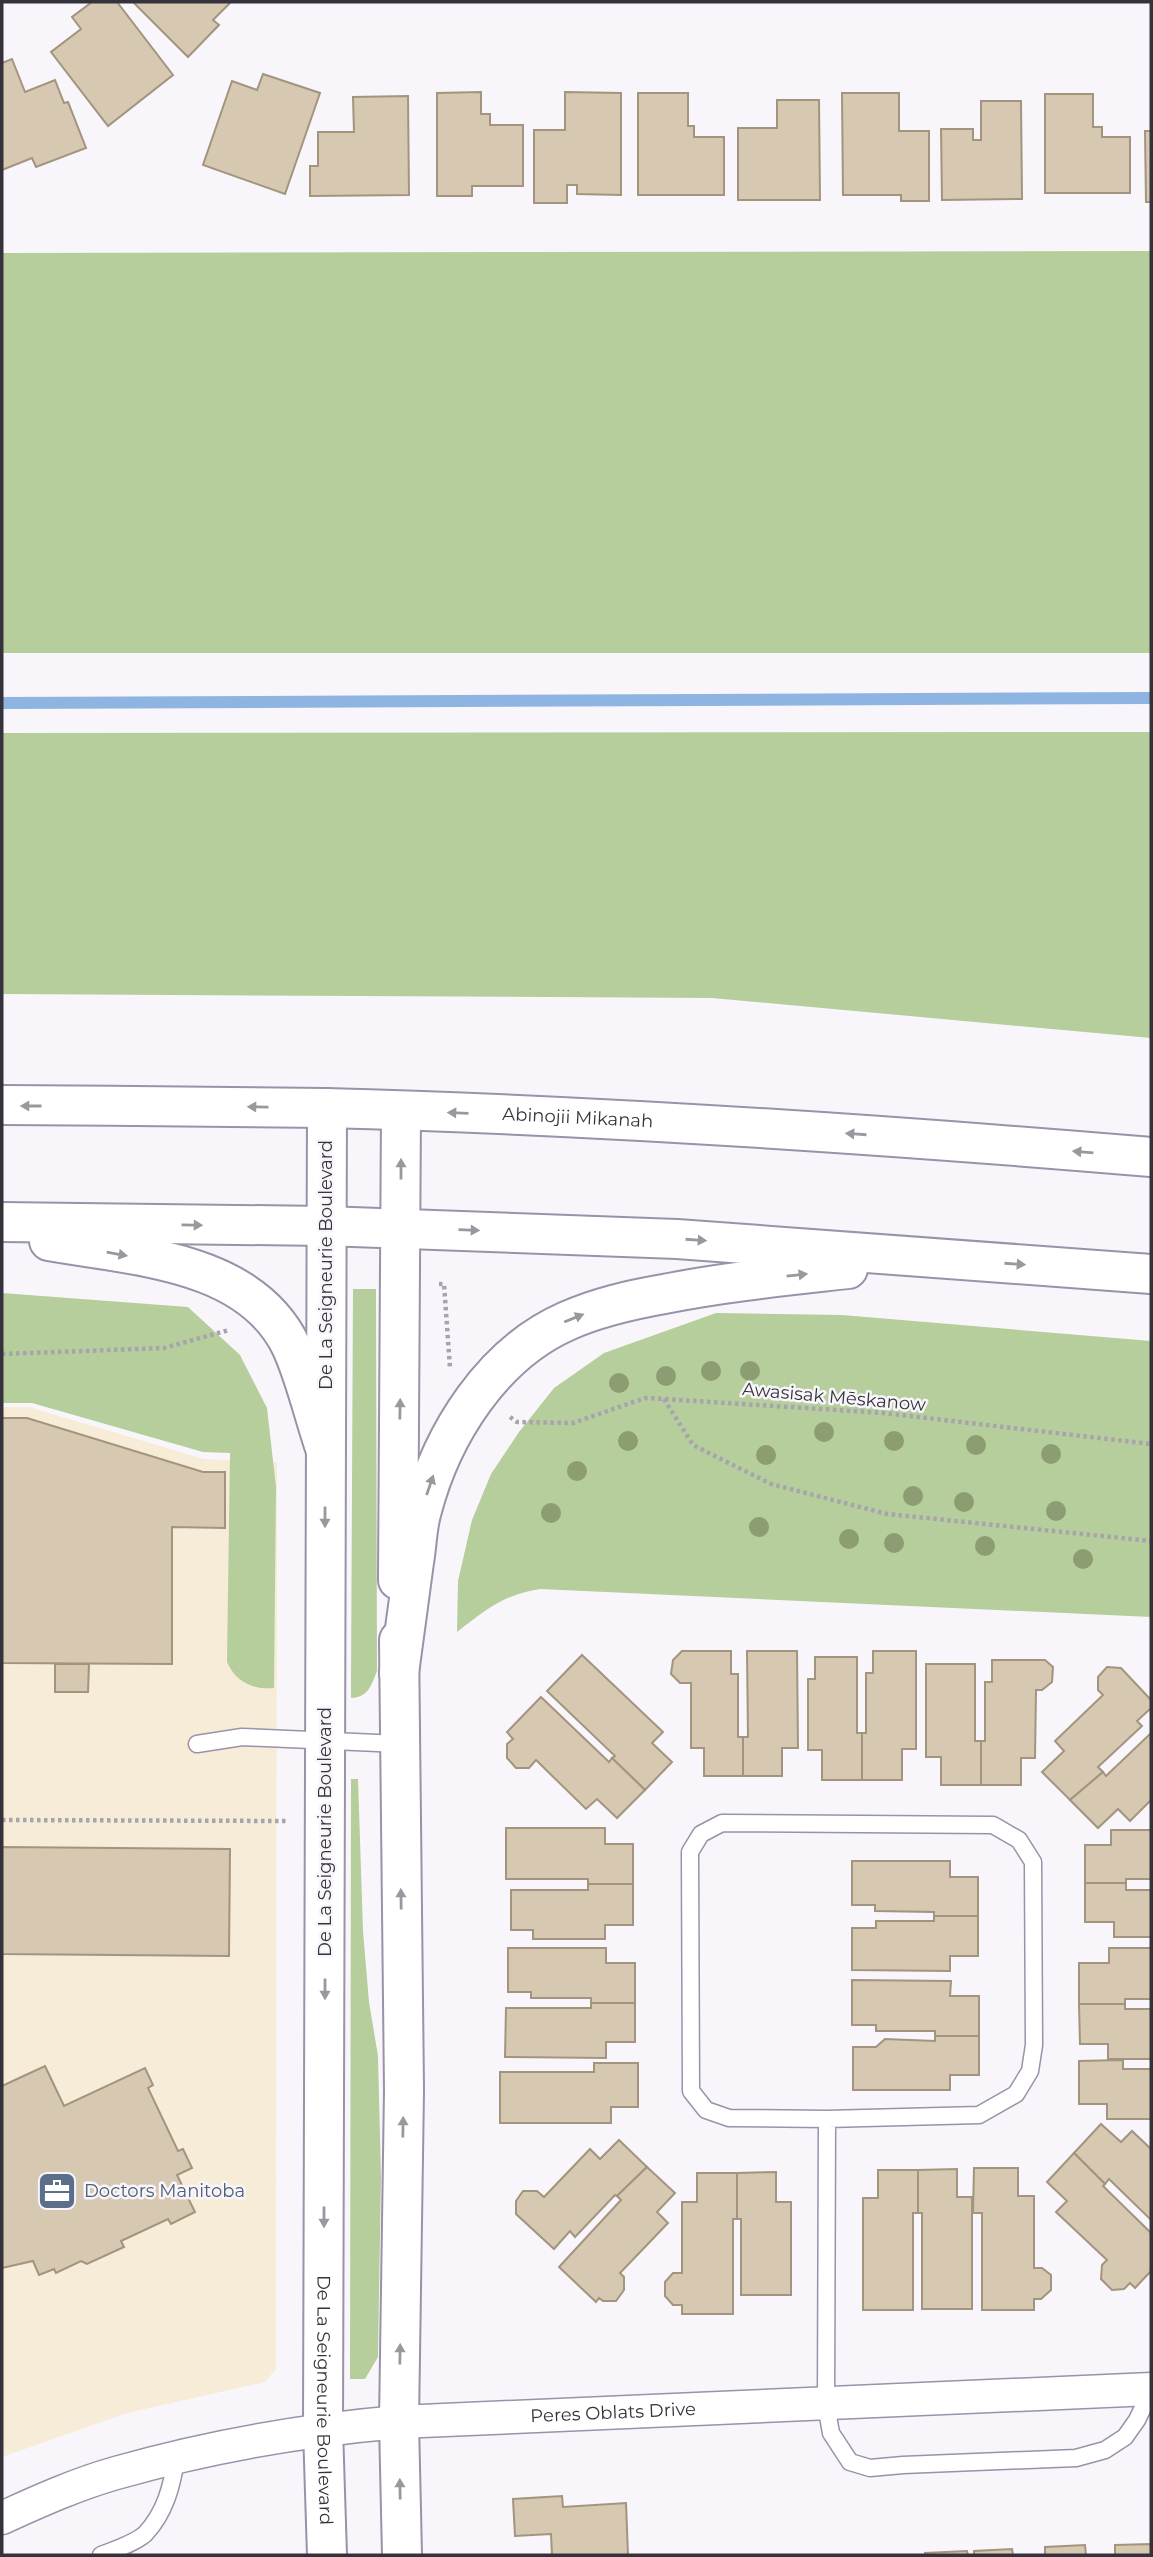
<svg xmlns="http://www.w3.org/2000/svg" width="1153" height="2557" font-family="Montserrat,sans-serif">
  <style>
    .commercial { fill: #f7ecd7 }
    .green { fill: #b5ce9c }
    .lines { fill: none; stroke-linecap: round; stroke-linejoin: round }
    .stream { stroke: #8eb4e1; stroke-width: 12 }
    .building { fill: #d7c8b1; stroke: #a2947e; stroke-width: 2 }
    .service-casing { stroke: #9b91a8; stroke-width: 19 }
    .minor-casing { stroke: #9b91a8; stroke-width: 35 }
    .tertiary-casing { stroke: #9b91a8; stroke-width: 42 }
    .primary-casing { stroke: #9b91a8; stroke-width: 42 }
    .path { stroke: #a7a4ac; stroke-width: 4.5; stroke-dasharray: 3.5 3.5; stroke-linecap: butt }
    .service { stroke: #fff; stroke-width: 16 }
    .minor { stroke: #fff; stroke-width: 32 }
    .tertiary { stroke: #fff; stroke-width: 38 }
    .primary { stroke: #fff; stroke-width: 38 }
    .tree { fill: #8d9d72 }
    .oneway { fill: #9a989e }
    .labels { text-anchor: middle; dominant-baseline: central; stroke-width: 5; stroke-linejoin: round; paint-order: stroke }
    .street-label { font-size: 18px; fill: #36323c; stroke: #f8f6fb }
    .service-label { font-size: 18px; fill: #4e5e75; stroke: #f8f6fb; text-anchor: start }
  </style>
  <rect width="100%" height="100%" fill="#f8f6fb"/>
  <polygon class="commercial" points="2,1407 29,1407 204,1459 277,1462 276,2369 265,2382 127,2413 2,2457"/>
  <g class="green">
    <polygon points="1151,251 1151,653 2,653 2,253"/>
    <polygon points="1151,732 1151,1038 712,998 2,994 2,733"/>
    <path d="M353,1289H376L377,1671C372,1684 368,1698 351,1698V1683Z"/>
    <path d="M2,1293L188,1307L240,1355L267,1408L276,1487L274,1688C252,1690 235,1681 227,1662L230,1453L203,1452L32,1403H2Z"/>
    <path d="M716,1313L842,1315L1151,1341V1617L540,1589C502,1595 486,1610 457,1632L458,1581L472,1520L491,1474L519,1432L554,1388L604,1353Z"/>
    <polygon points="351,1779 358,1779 363,1931 369,2002 378,2056 381,2177 378,2357 365,2379 350,2379"/>
  </g>
  <g class="lines">
    <polyline class="stream" points="2,703 1151,698"/>
  </g>
  <g class="building">
    <polygon points="92,2 117,2 173,75 108,126 51,52 81,29 72,17"/>
    <polygon points="133,2 231,2 213,20 219,25 188,57"/>
    <polygon points="12,59 25,92 55,80 64,103 68,102 86,148 36,167 32,158 2,170 2,63"/>
    <polygon points="263,74 320,93 285,194 203,165 232,81 257,90"/>
    <polygon points="481,92 481,114 490,114 490,125 523,125 523,186 472,186 472,196 437,196 437,93"/>
    <polygon points="565,92 621,93 621,195 577,194 577,185 567,185 567,203 534,203 534,130 565,130"/>
    <polygon points="638,93 688,93 688,126 694,126 694,137 724,137 724,195 638,195"/>
    <polygon points="842,93 899,93 899,131 929,131 929,201 901,201 901,195 843,195"/>
    <polygon points="1045,94 1093,94 1093,127 1102,127 1102,137 1130,137 1130,193 1045,193"/>
    <polygon points="408,96 409,195 310,196 310,166 318,166 318,132 354,132 353,97"/>
    <polygon points="777,100 819,100 820,200 738,200 738,128 777,128"/>
    <polygon points="981,101 1021,101 1022,199 942,200 941,129 973,129 973,140 981,140"/>
    <polygon points="1145,131 1151,131 1151,202 1146,202"/>
    <polygon points="2,1418 27,1418 203,1472 225,1472 225,1528 172,1527 172,1664 2,1663"/>
    <polygon points="682,1651 731,1651 731,1674 738,1674 738,1737 743,1737 743,1776 704,1776 704,1748 691,1748 691,1683 680,1683 671,1674 673,1660"/>
    <polygon points="747,1651 797,1651 798,1748 782,1748 782,1776 743,1776 743,1737 748,1737"/>
    <polygon points="873,1651 916,1651 916,1749 902,1749 902,1780 862,1780 862,1733 866,1733 866,1673 873,1673"/>
    <polygon points="582,1655 663,1732 652,1743 672,1762 645,1790 612,1758 615,1756 547,1691"/>
    <polygon points="815,1657 857,1657 857,1733 862,1733 862,1780 822,1780 822,1750 808,1750 808,1679 815,1679"/>
    <polygon points="992,1660 1045,1660 1053,1667 1052,1682 1042,1690 1036,1690 1035,1758 1021,1758 1021,1785 981,1785 981,1741 985,1741 985,1682 992,1682"/>
    <polygon points="55,1664 89,1664 88,1692 55,1692"/>
    <polygon points="926,1664 975,1664 975,1741 981,1741 981,1785 941,1785 941,1757 926,1757"/>
    <polygon points="1107,1667 1121,1668 1151,1700 1151,1708 1137,1721 1142,1726 1098,1767 1103,1772 1070,1800 1042,1772 1064,1751 1055,1741 1103,1695 1098,1690 1098,1677"/>
    <polygon points="541,1697 609,1762 612,1758 645,1790 617,1818 597,1799 586,1809 536,1760 529,1768 516,1768 507,1758 507,1744 513,1739 507,1732"/>
    <polygon points="1151,1733 1151,1800 1130,1821 1118,1809 1098,1828 1070,1800 1103,1772 1106,1776"/>
    <polygon points="506,1828 605,1828 605,1844 633,1844 633,1884 588,1884 588,1879 506,1879"/>
    <polygon points="1111,1830 1151,1830 1151,1879 1126,1879 1126,1883 1085,1883 1085,1845 1111,1845"/>
    <polygon points="2,1847 230,1849 229,1956 2,1954"/>
    <polygon points="852,1861 950,1861 950,1877 978,1877 978,1916 934,1916 934,1912 875,1911 875,1905 852,1905"/>
    <polygon points="1085,1883 1126,1883 1126,1890 1151,1890 1151,1937 1114,1937 1114,1922 1085,1922"/>
    <polygon points="588,1884 633,1884 633,1925 605,1925 605,1939 533,1939 533,1930 511,1930 511,1890 588,1890"/>
    <polygon points="934,1916 978,1916 978,1956 950,1956 950,1971 852,1970 852,1928 876,1928 876,1921 934,1921"/>
    <polygon points="508,1948 606,1948 606,1963 635,1963 635,2003 591,2003 591,1998 531,1998 531,1992 508,1992"/>
    <polygon points="1109,1948 1151,1948 1151,1999 1125,1999 1125,2004 1079,2004 1079,1963 1109,1963"/>
    <polygon points="852,1980 951,1981 950,1996 979,1996 979,2036 935,2036 935,2031 876,2031 876,2025 852,2025"/>
    <polygon points="591,2003 635,2003 635,2042 606,2042 606,2058 505,2057 506,2008 591,2008"/>
    <polygon points="1079,2004 1125,2004 1125,2009 1151,2009 1151,2059 1108,2059 1108,2044 1080,2044"/>
    <polygon points="935,2036 979,2036 979,2075 950,2075 950,2090 853,2090 853,2047 876,2047 885,2039 935,2041"/>
    <polygon points="1123,2060 1123,2069 1151,2069 1151,2119 1107,2119 1107,2104 1079,2104 1079,2061"/>
    <polygon points="594,2063 638,2063 638,2107 611,2107 611,2123 500,2123 500,2072 594,2072"/>
    <polygon points="45,2066 64,2106 145,2068 153,2085 148,2088 178,2151 183,2149 192,2168 177,2175 195,2212 171,2224 168,2219 121,2241 124,2247 87,2264 81,2261 56,2273 54,2269 39,2275 33,2261 2,2268 2,2086"/>
    <polygon points="1101,2124 1121,2142 1132,2131 1151,2149 1151,2220 1109,2179 1105,2184 1074,2153"/>
    <polygon points="619,2140 647,2167 617,2196 615,2195 575,2237 570,2231 554,2249 516,2214 516,2201 523,2191 537,2191 544,2197 590,2149 600,2159"/>
    <polygon points="1074,2153 1105,2184 1103,2186 1151,2233 1151,2271 1135,2288 1130,2283 1124,2289 1112,2290 1101,2279 1102,2265 1107,2260 1056,2212 1067,2201 1047,2182"/>
    <polygon points="647,2167 675,2193 657,2212 668,2223 620,2273 624,2277 624,2290 616,2301 603,2301 599,2298 596,2302 559,2267 621,2200 617,2196"/>
    <polygon points="974,2168 1018,2168 1018,2196 1034,2196 1034,2268 1042,2268 1051,2275 1051,2290 1041,2299 1034,2299 1034,2310 982,2310 982,2213 973,2213"/>
    <polygon points="957,2169 957,2197 972,2197 972,2309 922,2309 922,2213 918,2213 918,2170"/>
    <polygon points="878,2170 918,2170 918,2213 913,2213 913,2310 863,2310 863,2198 878,2198"/>
    <polygon points="776,2172 776,2202 791,2202 791,2295 741,2295 741,2219 737,2219 737,2173"/>
    <polygon points="697,2173 737,2173 737,2219 733,2219 733,2314 682,2314 682,2305 673,2305 665,2296 665,2282 673,2273 682,2273 682,2202 697,2202"/>
    <polygon points="562,2496 563,2507 626,2503 628,2555 552,2555 551,2534 515,2536 513,2499"/>
    <polygon points="1151,2544 1151,2555 1115,2555 1115,2545"/>
    <polygon points="1085,2545 1086,2555 1045,2555 1045,2547"/>
    <polygon points="1012,2549 1013,2555 974,2555 974,2551"/>
    <polygon points="967,2551 968,2555 925,2555 925,2553"/>
  </g>
  <g class="lines">
    <g class="service-casing">
      <g id="service">
        <polyline points="197,1744 242,1737 400,1744"/>
        <polyline points="827,2119 729,2118 706,2110 691,2091 690,1852 701,1834 722,1823 993,1825 1019,1840 1033,1862 1034,2045 1030,2071 1016,2094 979,2115 827,2119 826,2405 831,2433 850,2462 870,2468 903,2465 1076,2458 1105,2450 1125,2437 1137,2420 1151,2391"/>
        <path d="M101,2555C114,2550 135,2543 145,2534C165,2513 172,2486 176,2459"/>
      </g>
    </g>
    <g class="minor-casing">
      <g id="minor">
        <path id="s1" d="M2,2518C39,2501 77,2484 116,2473C207,2447 304,2430 399,2422L1151,2389"/>
      </g>
    </g>
    <g class="tertiary-casing">
      <g id="tertiary">
        <path id="s2" d="M327,1108L323,2429L327,2555"/>
        <polyline points="398,1580 401,1111"/>
        <polyline points="399,1640 404,2090 399,2422 402,2555"/>
      </g>
    </g>
    <g class="primary-casing">
      <g id="primary">
        <path id="s3" d="M2,1105C110,1106 218,1106 326,1108C601,1115 877,1134 1151,1157"/>
        <polyline points="2,1222 325,1226 677,1239 1151,1274"/>
        <path d="M49,1241C131,1256 249,1259 291,1346C305,1376 314,1416 325,1448"/>
        <path d="M399,1673C404,1636 409,1599 414,1562C417,1545 417,1526 422,1510C442,1434 492,1354 567,1321C598,1307 630,1300 664,1294C725,1282 786,1276 848,1269"/>
      </g>
    </g>
    <g class="path">
      <polyline points="439,1284 444,1284 450,1368"/>
      <polyline points="2,1354 164,1348 229,1330"/>
      <polyline points="664,1399 693,1445 771,1484 887,1514 1151,1541"/>
      <polyline points="510,1417 517,1422 573,1423 645,1398 664,1399 883,1413 1151,1444"/>
      <polyline points="2,1820 286,1821"/>
    </g>
    <use href="#service" class="service"/>
    <use href="#minor" class="minor"/>
    <use href="#tertiary" class="tertiary"/>
    <use href="#primary" class="primary"/>
  </g>
  <g class="tree">
    <circle cx="711" cy="1371" r="10"/>
    <circle cx="750" cy="1371" r="10"/>
    <circle cx="666" cy="1376" r="10"/>
    <circle cx="619" cy="1383" r="10"/>
    <circle cx="824" cy="1432" r="10"/>
    <circle cx="628" cy="1441" r="10"/>
    <circle cx="894" cy="1441" r="10"/>
    <circle cx="976" cy="1445" r="10"/>
    <circle cx="1051" cy="1454" r="10"/>
    <circle cx="766" cy="1455" r="10"/>
    <circle cx="577" cy="1471" r="10"/>
    <circle cx="913" cy="1496" r="10"/>
    <circle cx="964" cy="1502" r="10"/>
    <circle cx="1056" cy="1511" r="10"/>
    <circle cx="551" cy="1513" r="10"/>
    <circle cx="759" cy="1527" r="10"/>
    <circle cx="849" cy="1539" r="10"/>
    <circle cx="894" cy="1543" r="10"/>
    <circle cx="985" cy="1546" r="10"/>
    <circle cx="1083" cy="1559" r="10"/>
  </g>
  <defs><path id="oneway-solid" d="M-6-.8H1V-3.2L6.5 0L1 3.2V.8H-6Z" transform="scale(1.75)"/></defs>
  <g class="oneway">
    <use href="#oneway-solid" transform="translate(31 1106) rotate(-180)"/>
    <use href="#oneway-solid" transform="translate(258 1107) rotate(-179)"/>
    <use href="#oneway-solid" transform="translate(458 1113) rotate(-178)"/>
    <use href="#oneway-solid" transform="translate(856 1134) rotate(-176)"/>
    <use href="#oneway-solid" transform="translate(1083 1152) rotate(-175)"/>
    <use href="#oneway-solid" transform="translate(401 1169) rotate(-90)"/>
    <use href="#oneway-solid" transform="translate(192 1225) rotate(1)"/>
    <use href="#oneway-solid" transform="translate(469 1230) rotate(2)"/>
    <use href="#oneway-solid" transform="translate(696 1240) rotate(4)"/>
    <use href="#oneway-solid" transform="translate(117 1254) rotate(10)"/>
    <use href="#oneway-solid" transform="translate(1015 1264) rotate(4)"/>
    <use href="#oneway-solid" transform="translate(797 1275) rotate(-6)"/>
    <use href="#oneway-solid" transform="translate(574 1318) rotate(-22)"/>
    <use href="#oneway-solid" transform="translate(400 1409) rotate(-89)"/>
    <use href="#oneway-solid" transform="translate(430 1485) rotate(-71)"/>
    <use href="#oneway-solid" transform="translate(325 1517) rotate(90)"/>
    <use href="#oneway-solid" transform="translate(401 1899) rotate(-91)"/>
    <use href="#oneway-solid" transform="translate(325 1989) rotate(90)"/>
    <use href="#oneway-solid" transform="translate(403 2127) rotate(-89)"/>
    <use href="#oneway-solid" transform="translate(324 2217) rotate(90)"/>
    <use href="#oneway-solid" transform="translate(400 2354) rotate(-89)"/>
    <use href="#oneway-solid" transform="translate(400 2489) rotate(-91)"/>
  </g>
  <defs>
    <g id="office-square" transform="scale(2.0125)"><rect x="-9" y="-9" width="18" height="18" rx="4" fill="#5c6f8a" stroke="#f8f6fb"/><path d="M-6-3h4V-5.5h4V-3h4V5H-6ZM-1-4.5V-3h2v-1.5ZM-6 0V1H6V0Z" fill="#fff"/></g>
  </defs>
  <g fill-rule="evenodd">
    <use href="#office-square" x="57" y="2191"/>
  </g>
  <g class="labels">
    <g class="street-label">
      <text stroke="none"><textPath href="#s3" startOffset="576">Abinojii Mikanah</textPath></text>
      <text transform="translate(326 1265) rotate(-90)">De La Seigneurie Boulevard</text>
      <text transform="translate(834 1397) rotate(5)">Awasisak Mēskanow</text>
      <text transform="translate(325 1832) rotate(-90)">De La Seigneurie Boulevard</text>
      <text stroke="none"><textPath href="#s2" startOffset="1292">De La Seigneurie Boulevard</textPath></text>
      <text stroke="none"><textPath href="#s1" startOffset="625">Peres Oblats Drive</textPath></text>
    </g>
    <g class="service-label">
      <text x="84" y="2191">Doctors Manitoba</text>
    </g>
  </g>
  <rect width="1153" height="2557" fill="none" stroke="#36323c" stroke-width="7"/>
</svg>
